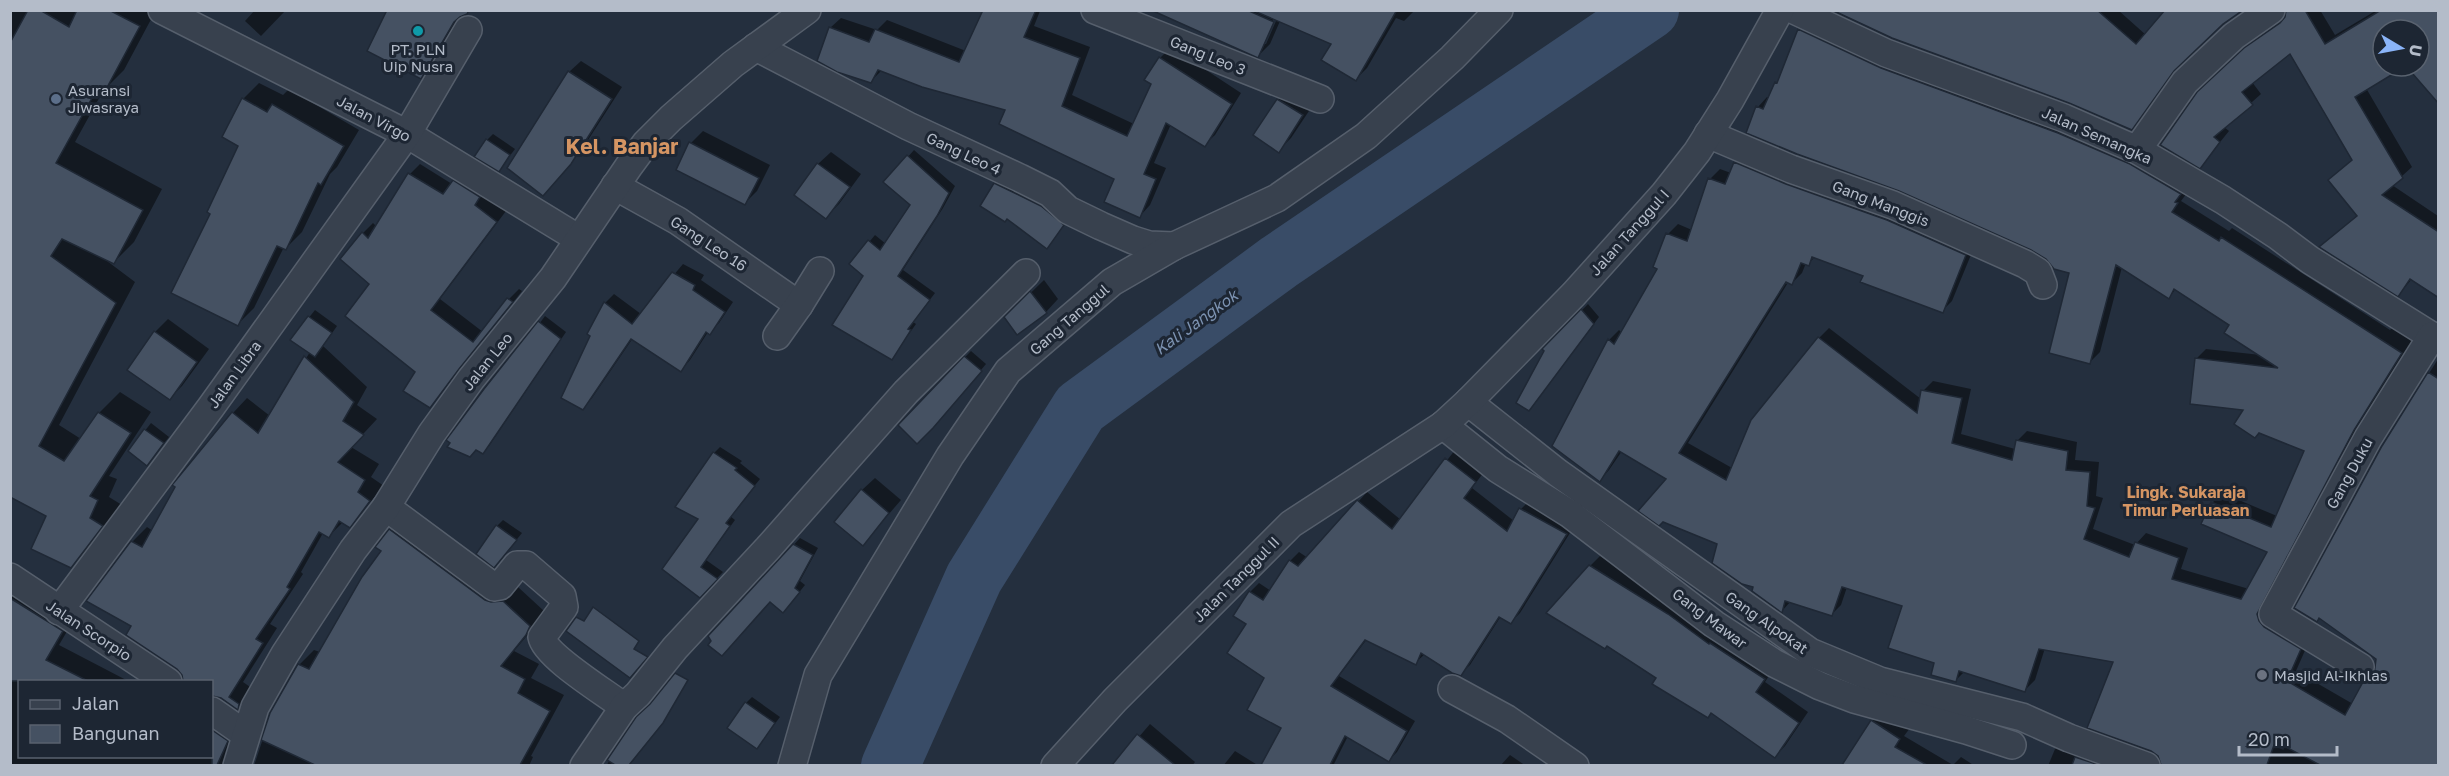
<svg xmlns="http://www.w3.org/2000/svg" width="2449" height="776" font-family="'Golos Text',sans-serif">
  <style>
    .shadow { fill: #0007; fill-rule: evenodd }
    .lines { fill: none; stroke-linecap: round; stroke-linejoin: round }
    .river { stroke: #394c67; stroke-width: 58 }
    .building { fill: #455162; stroke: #1f2835; stroke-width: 1.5; fill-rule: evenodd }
    .street-casing { stroke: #565f6c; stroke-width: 30 }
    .street { stroke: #38414e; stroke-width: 27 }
    .culture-dot { fill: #0f9aa8; stroke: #1d2633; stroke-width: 2 }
    .service-dot { fill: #5c6f8a; stroke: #1d2633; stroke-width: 2 }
    .worship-dot { fill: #6b7280; stroke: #1d2633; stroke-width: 2 }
    .labels { text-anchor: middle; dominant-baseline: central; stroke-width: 6; stroke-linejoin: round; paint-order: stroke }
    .poi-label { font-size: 15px; fill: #b4bcc9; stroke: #1d2633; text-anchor: start }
    .street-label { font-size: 15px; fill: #b4bcc9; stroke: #1d2633 }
    .water-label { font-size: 16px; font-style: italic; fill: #7c92b1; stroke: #1d2633 }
    .neighbourhood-label { font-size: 16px; font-weight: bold; fill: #d59563; stroke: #1d2633 }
    .district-label { font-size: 21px; font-weight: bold; fill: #d59563; stroke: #1d2633 }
  </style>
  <rect width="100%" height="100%" fill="#242f3e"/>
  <g class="shadow">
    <polygon points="10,10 24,10 29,13 30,10 156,10 124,70 103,91 75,142 162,189 134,242 113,263 107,261 135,282 59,425 81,439 99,413 120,392 151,412 109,476 117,479 109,497 122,505 92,545 71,566 48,515 10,495"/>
    <polygon points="255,10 286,10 261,36 245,21"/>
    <polygon points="389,10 469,10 439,59 421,77"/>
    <polygon points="984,10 1038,10 1040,11 1034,26 1090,47 1072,95 1134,124 1152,84 1146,79 1160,58 1171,47 1241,93 1215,135 1204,145 1171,124 1154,163 1166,168 1150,205 1140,216 1116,178 1007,108 881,71 870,82 830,28 841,18 877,30 887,20 966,51"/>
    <path d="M1155,10H1415L1404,21L1396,18L1367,68L1356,79L1333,43L1280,21L1270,44L1258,56ZM1276,13L1279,14L1266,44H1263Z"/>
    <polygon points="1956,10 2118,10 2146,35 2222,23 2181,63 2141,119 2131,129"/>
    <polygon points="2288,10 2320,10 2335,35 2377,10 2438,10 2438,101 2408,66 2419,66 2419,30 2383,30 2383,66 2404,66 2366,88 2412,167 2392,185 2438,216 2438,297 2412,279 2398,295 2321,247 2358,215 2330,180 2354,159 2290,51 2252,82 2261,94 2224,127 2229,131 2200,167 2209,83 2256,39 2287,17"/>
    <polygon points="1813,22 2068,123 2187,193 2181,201 2229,231 2232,228 2390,330 2403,317 2415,338 2364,419 2267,603 2310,639 2296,671 2353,704 2364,683 2376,672 2377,659 2320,617 2317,620 2383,447 2438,359 2438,766 2163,766 2115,661 2045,648 2035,680 2025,690 1965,671 1956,680 1936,662 1904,605 1847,587 1841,605 1831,615 1791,601 1782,611 1755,586 1669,479 1622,451 1609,470 1600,480 1554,446 1610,339 1619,330 1622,333 1659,268 1668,234 1678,224 1692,230 1710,179 1720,169 1731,173 1735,163 1745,153 1975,245 1952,301 1942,311 1865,275 1816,256 1808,264 1806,263 1802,273 1792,283 1789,281 1688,443 1732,468 1819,338 1829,328 1921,399 1923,391 1933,381 1971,389 1961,434 2015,449 2017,441 2027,431 2077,442 2075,460 2099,462 2096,496 2103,498 2093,529 2135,545 2146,533 2188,548 2181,569 2249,589 2269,551 2212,503 2222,493 2277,516 2306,450 2246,409 2196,359 2206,349 2261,355 2231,324 2176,289 2169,297 2122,267 2100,352 2090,362 2071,272 1758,107 1767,97 1770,98 1780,79 1796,39"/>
    <polygon points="581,61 622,87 581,151 554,183 569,72"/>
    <polygon points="259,83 283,95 289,89 359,130 337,167 330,174 302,232 286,248 284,247 254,308 238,324 212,213 240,145 243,99"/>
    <polygon points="1290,87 1315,102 1291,138 1278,151 1278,100"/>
    <polygon points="703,131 770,165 757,191 745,203 691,143"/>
    <polygon points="493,134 515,149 499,170 487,140"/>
    <polygon points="914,150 955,186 943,208 903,270 935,293 913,322 916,324 892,358 865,276 851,264 875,235 886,244 912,204 886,182"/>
    <polygon points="831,152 861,174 839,204 826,217 818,164"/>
    <polygon points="420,164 452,184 464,171 484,194 506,211 440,299 483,332 509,299 519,289 522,291 430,407 417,372 371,284 363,233 373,223 377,227 410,174"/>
    <polygon points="1001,178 1069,219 1047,247 1007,218 995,184"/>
    <polygon points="683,264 704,275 701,280 733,302 719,323 708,332 690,360 681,370 633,338 592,398 583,408 605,303 614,294 641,314"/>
    <polygon points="1044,280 1058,299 1046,312 1006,317"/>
    <polygon points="1588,304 1599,317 1535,403 1546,351 1544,349"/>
    <polygon points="315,310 337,326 323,346 367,387 357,405 377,419 351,447 379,464 371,477 384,486 350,526 343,522 329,536 323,533 301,572 303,574 270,624 277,628 243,682 253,689 252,693 237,708 212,694 212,682 185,682 184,675 133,626 132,542 147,527 153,531 233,413 247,398 270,416 310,352 292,339"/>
    <polygon points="545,316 566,332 489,446 482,452 477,449 452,443"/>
    <polygon points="168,319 209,349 182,386 170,398 129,370 155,332"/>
    <polygon points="971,351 986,364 939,420 900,425"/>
    <polygon points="151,423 169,437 147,464 130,450"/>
    <polygon points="720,447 742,461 740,463 760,479 730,516 735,520 706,560 723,572 700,596 700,519 714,453"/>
    <polygon points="1455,450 1484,472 1472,488 1514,521 1521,509 1530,500 1575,525 1520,613 1511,622 1501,616 1470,665 1460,674 1425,654 1415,663 1367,639 1339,676 1415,721 1397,752 1388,761 1348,736 1333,766 1298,766 1270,752 1283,727 1248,624 1250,592 1259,583 1271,591 1290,561 1299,552 1308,558 1367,492 1401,520"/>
    <polygon points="875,478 901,500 863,544 862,490"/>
    <polygon points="405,515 506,588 518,587 544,611 541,619 514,651 539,664 531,678 564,695 531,756 533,757 529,766 254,766 271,714 299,665 314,650 320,652 383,551 377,547"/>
    <polygon points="503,520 522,533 500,560 497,526"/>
    <polygon points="800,538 818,548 800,581 805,585 789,605 770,600 713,640 710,636"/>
    <polygon points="1600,556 1678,604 1774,668 1765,682 1808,712 1785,746 1775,756 1712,712 1658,678 1590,566"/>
    <polygon points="10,576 76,616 59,645 130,682 20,682 20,756 212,756 212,699 246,766 10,766"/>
    <polygon points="752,697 780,717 762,741 746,703"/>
    <polygon points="1882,710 1910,728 1904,736 1953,765 1961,757 1975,766 1843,766 1872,721"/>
    <polygon points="642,713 663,722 629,766 606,766"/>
    <polygon points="1150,724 1195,762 1192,766 1114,766"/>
    <polygon points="2065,739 2135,766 2048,766 2055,749"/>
    <polygon points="1235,751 1259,766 1223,766"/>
    <polygon points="1510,755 1526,766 1500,766"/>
  </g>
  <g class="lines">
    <polyline class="river" points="890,766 974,578 1080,408 1279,262 1650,10"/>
  </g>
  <g class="building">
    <polygon points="28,10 40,10 69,27 77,10 109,10 140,26 104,93 97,89 56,163 143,210 114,264 62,239 51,256 116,303 39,446 64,461 98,412 131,433 90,496 98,500 90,518 103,526 71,568 31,549 46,516 10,497 10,43"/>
    <polygon points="387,10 469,10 467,14 460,17 454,22 421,79 367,51"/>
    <polygon points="983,10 1036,10 1024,37 1080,58 1062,106 1127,136 1151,84 1144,80 1159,57 1232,104 1205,147 1166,123 1144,174 1156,179 1140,218 1104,202 1114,179 999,124 1005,110 922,87 878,70 871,83 837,72 817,61 829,27 869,42 875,29 959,62"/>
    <polygon points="1151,10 1247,10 1274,22 1258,58"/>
    <polygon points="1252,10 1397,10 1356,81 1321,60 1331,44"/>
    <polygon points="1832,10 2097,10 2136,44 2165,10 2243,10 2223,24 2174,71 2132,130 2069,103 1892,38"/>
    <path d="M2286,10H2305L2325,44L2381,10H2439V104L2406,66L2355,97L2403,178L2382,195L2439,232V298L2410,279L2398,297L2319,247L2357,216L2328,180L2352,160L2290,54L2242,92L2253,105L2214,137L2220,142L2200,169L2160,145L2197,92L2244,48L2280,23L2285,17ZM2383,30H2419V66H2383Z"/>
    <polygon points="1798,29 1881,68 2058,133 2130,164 2181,194 2175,202 2178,203 2172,212 2219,241 2221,237 2402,353 2354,430 2257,614 2259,621 2264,627 2301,649 2287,681 2345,715 2363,682 2374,675 2376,659 2319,618 2317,622 2294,608 2382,446 2428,372 2439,379 2439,765 2320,765 2284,746 2283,749 2274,745 2267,765 2161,765 2158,756 2151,751 2087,728 2113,662 2039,649 2025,692 1959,671 1956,682 1931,675 1934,663 1888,648 1902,606 1842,587 1832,616 1785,601 1782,613 1752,591 1753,587 1742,584 1712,563 1717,544 1663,522 1659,526 1638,511 1666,479 1619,451 1600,482 1552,446 1608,339 1614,344 1657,269 1653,267 1666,233 1687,241 1708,178 1725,184 1734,162 1786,184 1887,220 1966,255 1943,313 1860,282 1863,276 1812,257 1809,266 1801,263 1792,285 1786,282 1679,453 1726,480 1751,420 1818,337 1917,413 1921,390 1962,398 1952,443 2012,460 2016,440 2068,451 2066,470 2090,472 2087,506 2095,508 2084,539 2129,557 2135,542 2179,558 2172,579 2241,599 2267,552 2201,524 2211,502 2271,527 2304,451 2259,433 2255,438 2234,424 2243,410 2190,404 2195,358 2278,368 2224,333 2229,325 2174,289 2169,299 2116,265 2090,364 2049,353 2069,273 2054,269 2046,259 2031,250 1899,191 1797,154 1746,133 1756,106 1763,109 1775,82 1777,83"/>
    <polygon points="568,71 612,99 571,164 543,196 507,168"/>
    <polygon points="242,98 267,112 272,104 344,146 321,185 318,183 286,250 277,246 238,326 171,293 210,214 207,212 238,146 222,137"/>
    <polygon points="1277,99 1303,115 1279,153 1253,135"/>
    <polygon points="486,139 510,155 499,172 474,157"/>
    <polygon points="689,142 759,178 745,205 676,170"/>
    <polygon points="907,155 949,193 937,216 898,276 930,300 908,329 911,330 892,360 832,325 863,276 849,264 868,240 880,250 910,205 883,182"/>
    <polygon points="817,163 850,187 826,219 794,195"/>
    <polygon points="408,173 443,194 453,180 480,197 475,205 497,222 431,310 473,342 507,298 513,302 459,369 430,408 403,391 415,372 345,316 369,284 340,259 362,232 368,238"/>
    <polygon points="994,183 1041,206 1064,225 1047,249 1007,219 1005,222 980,206"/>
    <polygon points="672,272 695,285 693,290 725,312 710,335 706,332 681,372 631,339 583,410 561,398 590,336 587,334 604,302 632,324"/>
    <polygon points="1030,291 1047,313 1017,335 1004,317"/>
    <polygon points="1581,309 1594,324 1529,411 1516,403 1544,351 1542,349"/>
    <polygon points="308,316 332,333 315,357 290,340"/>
    <polygon points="538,321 561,339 483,454 476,450 470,457 447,447 450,443 446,440 484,389"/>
    <polygon points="154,331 197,362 170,400 127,370"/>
    <polygon points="304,356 354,402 343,421 364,435 338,462 365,480 358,492 370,501 350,528 339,521 329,538 319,532 287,587 290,589 256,639 263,643 229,697 239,704 238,710 221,698 212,696 212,681 183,681 182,675 177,669 126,635 131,626 86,601 131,541 142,547 175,487 172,485 232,412 258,433"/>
    <polygon points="964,356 982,371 933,428 917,444 898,425"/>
    <polygon points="144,429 164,443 147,466 128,451"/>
    <polygon points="713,452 737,468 735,470 755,486 726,523 730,526 701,567 718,579 700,598 662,569 698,519 675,507"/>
    <polygon points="1445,458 1476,482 1464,498 1507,531 1519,508 1567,534 1511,624 1499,617 1461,676 1452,673 1421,653 1416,665 1365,640 1331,686 1407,731 1389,762 1345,736 1330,765 1261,765 1281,728 1247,710 1264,678 1227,653 1246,624 1233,616 1249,591 1263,600 1289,560 1298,566 1357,500 1392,529"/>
    <polygon points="861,489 889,513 863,546 834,522"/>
    <polygon points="496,525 517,540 494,568 476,554"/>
    <polygon points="389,529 485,600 491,602 503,601 530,626 526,635 501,666 525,679 518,693 550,711 520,765 315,765 261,740 270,713 298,664 309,669 362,577 381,551 375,547"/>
    <polygon points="793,544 813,555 795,588 800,592 783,613 770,602 722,656 708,645 711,641 708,636"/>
    <polygon points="1589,565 1668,614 1709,644 1710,643 1765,679 1756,692 1799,723 1775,758 1711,713 1708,718 1652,684 1656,678 1607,646 1605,649 1546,613"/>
    <polygon points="10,598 63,631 46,660 88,681 10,681"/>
    <polygon points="593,607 639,641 634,649 648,657 630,678 566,631 576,617 584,621"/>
    <polygon points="675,673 688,680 663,723 629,765 615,765 607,760 636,717 650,704"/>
    <polygon points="745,702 775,723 757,749 727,728"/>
    <polygon points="1871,720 1900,739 1895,747 1927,765 1842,765"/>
    <polygon points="212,730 228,741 217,765 212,765"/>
    <polygon points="1137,734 1175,765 1112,765"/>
    <polygon points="2075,757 2099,765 2072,765"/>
  </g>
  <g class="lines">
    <g class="street-casing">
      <g id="street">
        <polyline points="162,10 407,134 579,239"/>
        <polyline points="1095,10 1320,99"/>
        <polyline points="1794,10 1886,53 2064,118 2137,150 2223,200 2278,236 2310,260 2438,340"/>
        <polyline points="756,47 908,126 1020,178 1050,193 1068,210 1101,226 1133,240 1149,245 1174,246"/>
        <polyline points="1708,134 1791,169 1893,205 2025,264 2038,272 2043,285"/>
        <polyline points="2137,150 2185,82 2234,36 2271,10"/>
        <polyline points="615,186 678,221 799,305"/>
        <polyline points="777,336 799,305 820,271"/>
        <polyline points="1468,402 1558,473 1810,652 1880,681 2022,717 2069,738 2146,766"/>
        <polyline points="1443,425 1498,469 1570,514 1714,624 1774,663 1820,686 1854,699 1966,730 2012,745"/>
        <path d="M386,507L494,587L500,586L517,565H526L562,596L564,607L542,637C545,656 606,693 624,707"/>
        <polyline points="10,577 168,682"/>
        <polyline points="59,611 211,407 407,134 468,30"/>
        <polyline points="2360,667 2273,614 2368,438 2432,336"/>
        <polyline points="1452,689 1507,719 1575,766"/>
        <polyline points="212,711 245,734"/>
        <polyline points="237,766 255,707 285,654 353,550 386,507 432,433 471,379 553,278 629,166 646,143 671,118 733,64 807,10"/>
        <polyline points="584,766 624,707 638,694 675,648 768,548 906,392 1026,273"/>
        <polyline points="792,766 818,675 950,456 1008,371 1112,282 1174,246 1277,198 1366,136 1452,58 1499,10"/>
        <polyline points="1055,766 1115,700 1291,524 1443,425 1468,402 1574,294 1664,194 1697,152 1730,100 1780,10"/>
      </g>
    </g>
    <use href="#street" class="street"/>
  </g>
  <circle class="culture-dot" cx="418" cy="31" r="6"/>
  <circle class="service-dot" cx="56" cy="99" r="6"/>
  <circle class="worship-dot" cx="2262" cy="675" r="6"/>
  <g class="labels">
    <g class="poi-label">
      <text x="418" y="49" text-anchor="middle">PT. PLN<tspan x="418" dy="17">Uip Nusra</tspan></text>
      <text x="68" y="90">Asuransi<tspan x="68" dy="17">Jiwasraya</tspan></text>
      <text x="2274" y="675">Masjid Al-Ikhlas</text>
    </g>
    <g class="street-label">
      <text transform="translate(1208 55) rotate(22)">Gang Leo 3</text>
      <text transform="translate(374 118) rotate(28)">Jalan Virgo</text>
      <text transform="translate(2097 135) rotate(24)">Jalan Semangka</text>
      <text transform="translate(964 153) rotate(25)">Gang Leo 4</text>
      <text transform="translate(1881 203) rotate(21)">Gang Manggis</text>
      <text transform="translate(1629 232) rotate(-48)">Jalan Tanggul I</text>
      <text transform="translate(709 243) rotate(33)">Gang Leo 16</text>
      <text transform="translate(1069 319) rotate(-41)">Gang Tanggul</text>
      <text transform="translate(487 361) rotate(-51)">Jalan Leo</text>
      <text transform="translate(234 374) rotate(-54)">Jalan Libra</text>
      <text transform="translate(2349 473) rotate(-61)">Gang Duku</text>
      <text transform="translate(1236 579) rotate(-45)">Jalan Tanggul II</text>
      <text transform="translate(1710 618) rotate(37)">Gang Mawar</text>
      <text transform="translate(1767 622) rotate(35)">Gang Alpokat</text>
      <text transform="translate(89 630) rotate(33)">Jalan Scorpio</text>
    </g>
    <g class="water-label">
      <text transform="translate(1196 322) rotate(-36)">Kali Jangkok</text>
    </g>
    <g class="neighbourhood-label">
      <text x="2186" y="492">Lingk. Sukaraja<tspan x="2186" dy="18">Timur Perluasan</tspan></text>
    </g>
    <g class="district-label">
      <text x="622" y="146">Kel. Banjar</text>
    </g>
  </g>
  <rect width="2449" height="776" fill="none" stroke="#b4bcc9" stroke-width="24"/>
  <rect x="18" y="680" width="195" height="78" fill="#1d2633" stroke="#59626f" stroke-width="1.5"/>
  <rect x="30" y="700" width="30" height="9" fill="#38414e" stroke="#59626f" stroke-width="1.5"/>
  <text x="72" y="710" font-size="18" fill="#b4bcc9">Jalan</text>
  <rect x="30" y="725" width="30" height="18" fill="#455162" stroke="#59626f" stroke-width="1.5"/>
  <text x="72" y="740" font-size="18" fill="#b4bcc9">Bangunan</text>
  <g transform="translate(2401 48) rotate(100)"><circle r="28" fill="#1d2633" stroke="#59626f" stroke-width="1.5"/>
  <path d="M0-4.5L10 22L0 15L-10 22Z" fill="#8ab4f8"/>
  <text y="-9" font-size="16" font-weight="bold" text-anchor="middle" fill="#b4bcc9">U</text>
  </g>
  <path d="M2239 746v9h98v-9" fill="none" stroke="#b4bcc9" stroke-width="3"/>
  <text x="2248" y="746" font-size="18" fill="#b4bcc9" stroke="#1d2633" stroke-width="4.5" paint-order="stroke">20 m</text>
</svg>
